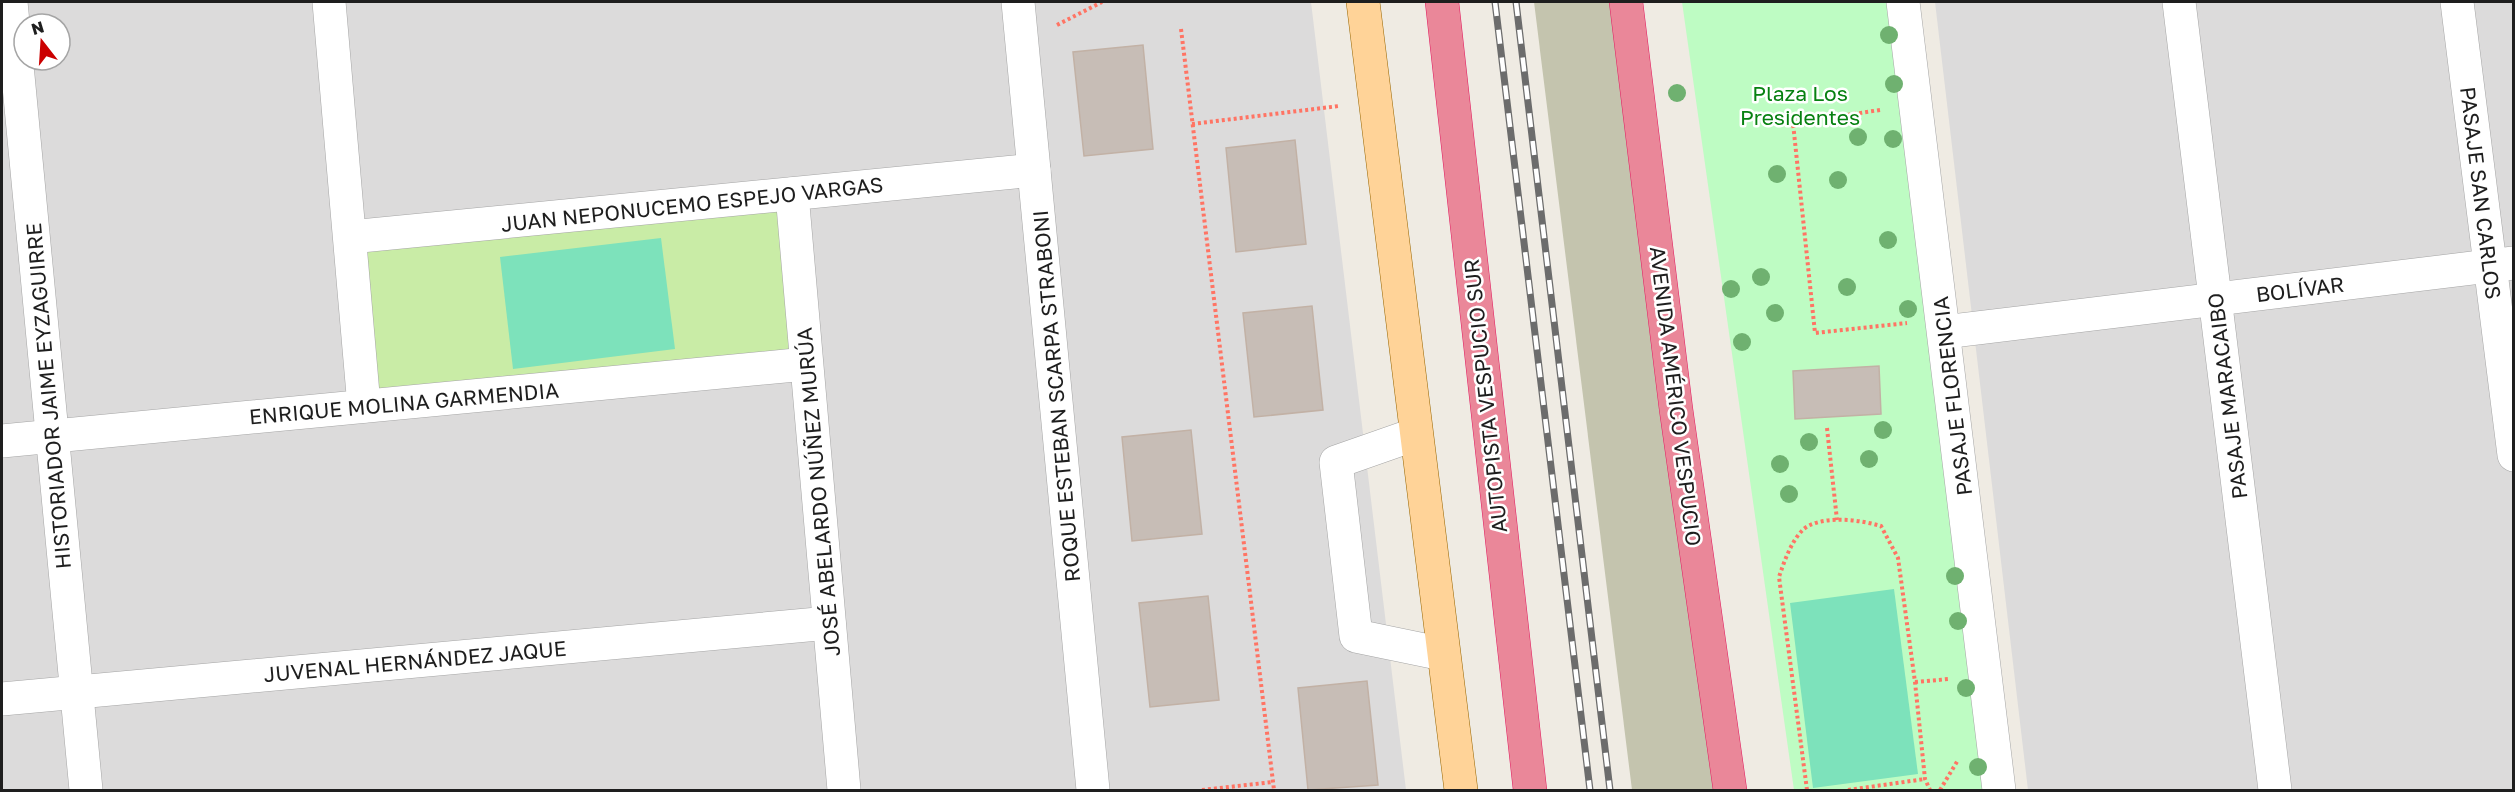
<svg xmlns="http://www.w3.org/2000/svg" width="2515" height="792" font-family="'Golos Text',sans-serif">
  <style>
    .residential { fill: #dcdbdb; fill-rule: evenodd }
    .construction { fill: #c4c4ae }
    .grass { fill: #c9eca6 }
    .park { fill: #befcc3 }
    .pitch { fill: #7de2bb }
    .building { fill: #c7bdb6; stroke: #c2b1a5; stroke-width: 1.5 }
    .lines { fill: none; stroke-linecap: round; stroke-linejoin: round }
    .minor-casing { stroke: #a5a5a5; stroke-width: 34 }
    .major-casing { stroke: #976500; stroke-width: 34 }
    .highway-casing { stroke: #e11c60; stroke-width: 34 }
    .path { stroke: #ff7464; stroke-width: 4; stroke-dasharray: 3 3; stroke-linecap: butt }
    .minor { stroke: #fff; stroke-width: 33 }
    .major { stroke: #ffd398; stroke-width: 33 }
    .highway { stroke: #ea8799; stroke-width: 33 }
    .rail-casing { stroke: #6c6c6c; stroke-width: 7 }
    .rail { stroke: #fff; stroke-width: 4.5; stroke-dasharray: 14; stroke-linecap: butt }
    .tree { fill: #6fb170 }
    .labels { text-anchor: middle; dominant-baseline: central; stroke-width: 5; stroke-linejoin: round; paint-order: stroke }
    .park-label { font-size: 21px; fill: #078111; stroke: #fff }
    .street-label { font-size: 21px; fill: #1e1e1e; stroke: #fff }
  </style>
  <rect width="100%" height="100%" fill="#efebe3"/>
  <g class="residential">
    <path d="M2,2H1311L1406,790H2ZM24,24H60V60H24Z"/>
    <polygon points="1935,2 2513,2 2513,790 2028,790"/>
  </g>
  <polygon class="construction" points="1534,2 1616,2 1720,790 1632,790"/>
  <polygon class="grass" points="783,207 793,354 375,398 364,244"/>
  <polygon class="park" points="1682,2 1890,2 1987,790 1794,790"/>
  <g class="pitch">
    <polygon points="661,238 675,349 513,369 500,257"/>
    <polygon points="1894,589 1918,774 1813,788 1790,603"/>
  </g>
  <g class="building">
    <polygon points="1143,45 1153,149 1084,156 1073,52"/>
    <polygon points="1295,140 1306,244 1236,252 1226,148"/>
    <polygon points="1312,306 1323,410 1254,417 1243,313"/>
    <polygon points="1879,366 1881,414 1795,419 1793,371"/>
    <polygon points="1191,430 1202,534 1132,541 1122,437"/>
    <polygon points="1208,596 1219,700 1150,707 1139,603"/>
    <polygon points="1367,681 1378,785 1308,790 1298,688"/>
  </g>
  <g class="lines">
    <g class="minor-casing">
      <g id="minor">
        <polyline points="11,2 86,790"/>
        <polyline points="329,2 364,406"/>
        <polyline points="1018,2 1093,790"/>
        <polyline points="1903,2 1999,790"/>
        <polyline points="2179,2 2275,790"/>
        <polyline points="2457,2 2514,455"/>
        <polyline points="792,194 844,790"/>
        <polyline points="350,237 1034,170"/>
        <polyline points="1944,332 2514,263"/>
        <polyline points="1416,434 1336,462 1356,636 1443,654"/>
        <polyline points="2,441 806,364"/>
        <polyline points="2,699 829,623"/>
      </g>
    </g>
    <g class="major-casing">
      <polyline id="major" points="1363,2 1461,790"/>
    </g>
    <g class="highway-casing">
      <g id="highway">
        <polyline points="1442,2 1530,790"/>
        <polyline points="1626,2 1676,409 1730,790"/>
      </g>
    </g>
    <g class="path">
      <polyline points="1057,25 1102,2"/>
      <polyline points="1181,29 1274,790"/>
      <polyline points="1880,110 1793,123 1815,333 1907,323"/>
      <polyline points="1192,124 1339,106"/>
      <polyline points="1827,428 1837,520"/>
      <polyline points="1915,682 1949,679"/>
      <polyline points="1202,790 1273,782"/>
      <path d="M1807,790L1779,577C1784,562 1794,532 1810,525C1831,516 1860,520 1881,526L1898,558L1915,682L1925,779L1930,790"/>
      <polyline points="1848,790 1925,779"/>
      <polyline points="1940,790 1958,760"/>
    </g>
    <use href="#minor" class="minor"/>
    <use href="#major" class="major"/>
    <use href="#highway" class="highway"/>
    <g class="rail-casing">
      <g id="rail">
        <polyline points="1495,2 1590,790"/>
        <polyline points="1516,2 1610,790"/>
      </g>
    </g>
    <use href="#rail" class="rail"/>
  </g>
  <g class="tree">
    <circle cx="1889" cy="35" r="9"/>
    <circle cx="1894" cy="84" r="9"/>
    <circle cx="1677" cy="93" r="9"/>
    <circle cx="1858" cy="137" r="9"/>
    <circle cx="1893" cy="139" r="9"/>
    <circle cx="1777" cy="174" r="9"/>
    <circle cx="1838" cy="180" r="9"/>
    <circle cx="1888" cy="240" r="9"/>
    <circle cx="1761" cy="277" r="9"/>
    <circle cx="1847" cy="287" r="9"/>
    <circle cx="1731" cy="289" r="9"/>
    <circle cx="1908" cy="309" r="9"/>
    <circle cx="1775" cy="313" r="9"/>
    <circle cx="1742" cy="342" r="9"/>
    <circle cx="1883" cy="430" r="9"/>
    <circle cx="1809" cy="442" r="9"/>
    <circle cx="1869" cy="459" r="9"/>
    <circle cx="1780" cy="464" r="9"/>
    <circle cx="1789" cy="494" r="9"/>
    <circle cx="1955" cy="576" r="9"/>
    <circle cx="1958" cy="621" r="9"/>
    <circle cx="1966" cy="688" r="9"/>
    <circle cx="1978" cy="767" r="9"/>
  </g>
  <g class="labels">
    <g class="park-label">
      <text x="1800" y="93">Plaza Los<tspan x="1800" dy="24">Presidentes</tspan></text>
    </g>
    <g class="street-label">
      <text transform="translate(2481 193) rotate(83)">PASAJE SAN CARLOS</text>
      <text transform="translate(692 204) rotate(-6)">JUAN NEPONUCEMO ESPEJO VARGAS</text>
      <text transform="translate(2300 289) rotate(-7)">BOLÍVAR</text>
      <text transform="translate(48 396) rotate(-95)">HISTORIADOR JAIME EYZAGUIRRE</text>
      <text transform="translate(1056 396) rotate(-95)">ROQUE ESTEBAN SCARPA STRABONI</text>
      <text transform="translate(1485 396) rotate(-96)">AUTOPISTA VESPUCIO SUR</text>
      <text transform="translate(1676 396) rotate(83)">AVENIDA AMÉRICO VESPUCIO</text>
      <text transform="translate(1952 396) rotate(-97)">PASAJE FLORENCIA</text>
      <text transform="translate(2227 396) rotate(-97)">PASAJE MARACAIBO</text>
      <text transform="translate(404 403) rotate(-5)">ENRIQUE MOLINA GARMENDIA</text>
      <text transform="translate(818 492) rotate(-95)">JOSÉ ABELARDO NÚÑEZ MURÚA</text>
      <text transform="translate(415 661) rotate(-5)">JUVENAL HERNÁNDEZ JAQUE</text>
    </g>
  </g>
  <rect width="2515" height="792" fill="none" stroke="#1e1e1e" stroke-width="6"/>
  <g transform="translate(42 42) rotate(343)"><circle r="28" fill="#ffffff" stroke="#a5a5a5" stroke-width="1.5"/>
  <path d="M0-4.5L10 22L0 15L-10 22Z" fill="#cb0000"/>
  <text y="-9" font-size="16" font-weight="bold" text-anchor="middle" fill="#1e1e1e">N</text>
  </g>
</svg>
